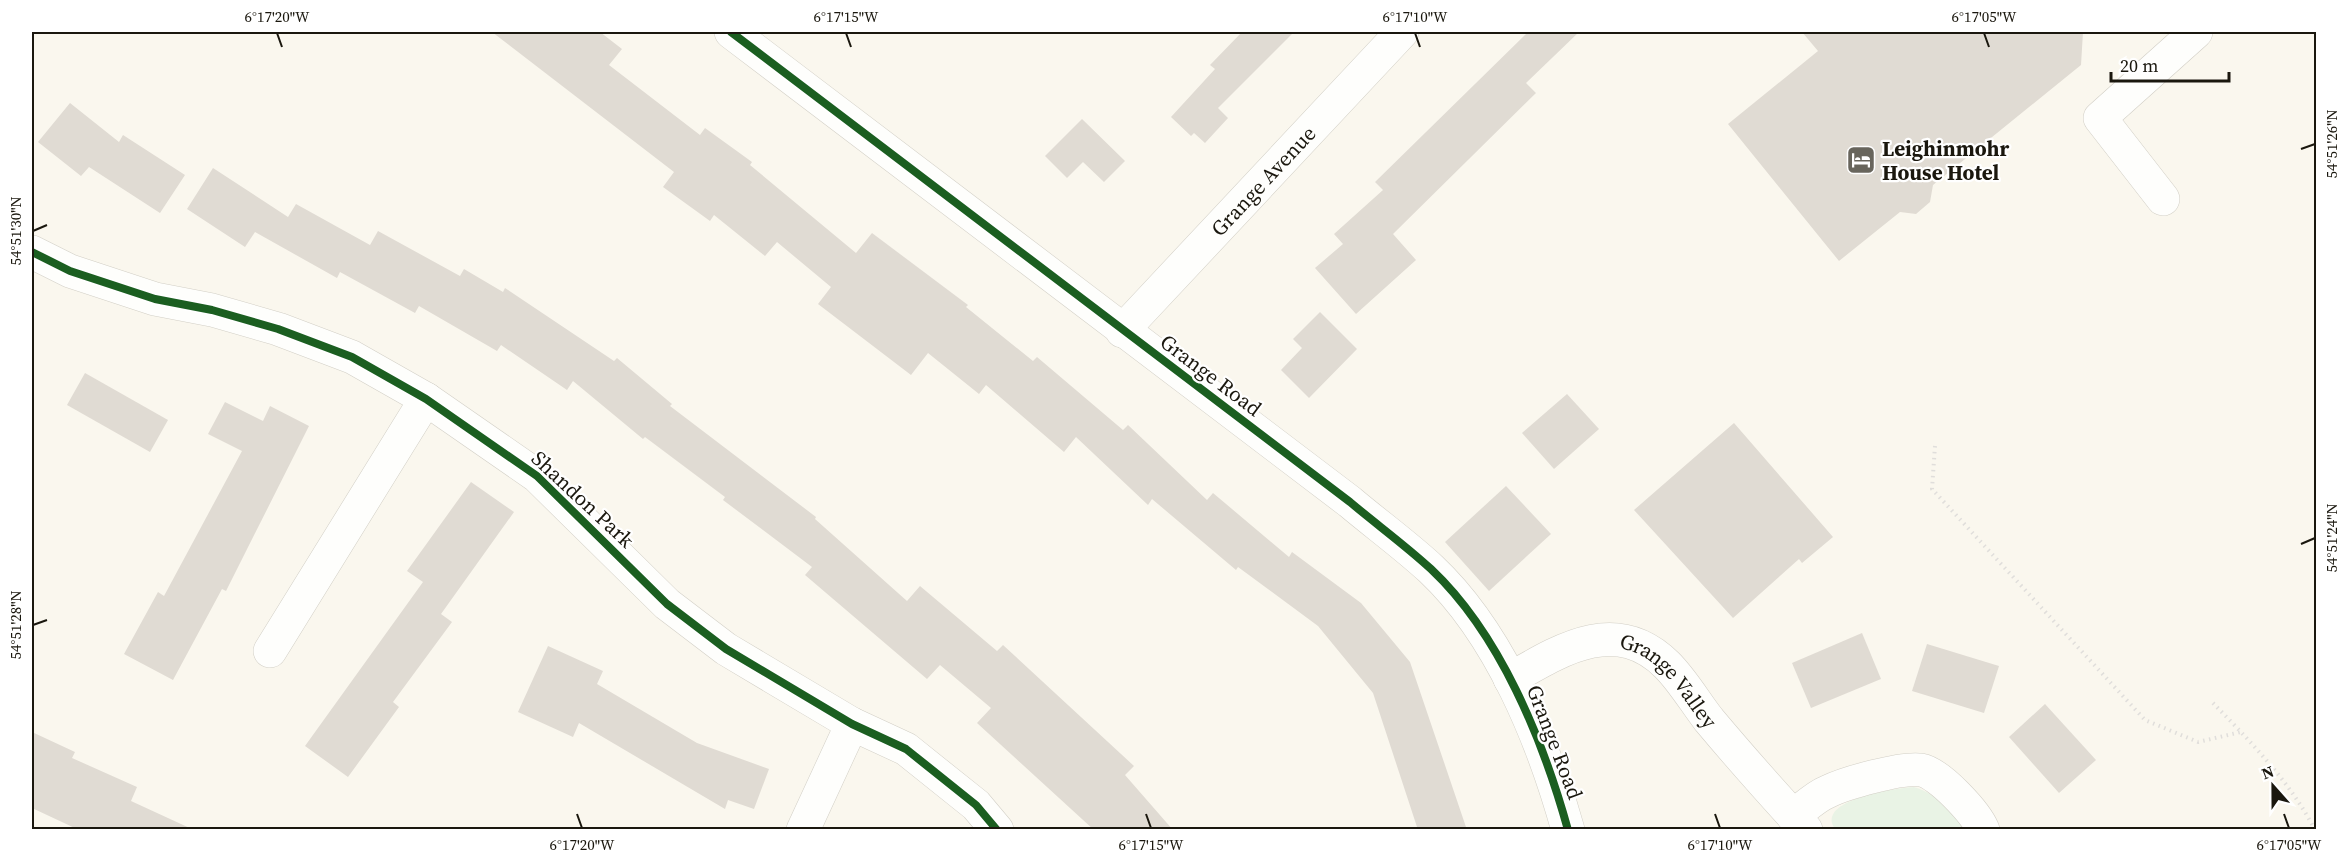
<svg xmlns="http://www.w3.org/2000/svg" width="2348" height="861" font-family="'Source Serif 4',serif">
  <style>
    .green { fill: #e9f3e5 }
    .building { fill: #e0dbd3 }
    .lines { fill: none; stroke-linecap: round; stroke-linejoin: round }
    .minor-casing { stroke: #d2cfc6; stroke-width: 34 }
    .path { stroke: #e0dedb; stroke-width: 4; stroke-dasharray: 1.5 4.5; stroke-linecap: butt }
    .minor { stroke: #fefefc; stroke-width: 33 }
    .cycleway-casing { stroke: #fff; stroke-width: 11 }
    .cycleway { stroke: #1b5e20; stroke-width: 8 }
    .ticks { fill: none; stroke: #1a170e; stroke-width: 2 }
    .labels { text-anchor: middle; dominant-baseline: central; stroke-width: 4.5; stroke-linejoin: round; paint-order: stroke }
    .poi-label { font-size: 21px; font-weight: bold; fill: #1a170e; stroke: #fff; text-anchor: start }
    .street-label { font-size: 21px; fill: #1a170e; stroke: #fff }
    .neatline { fill: none; stroke: #1a170e; stroke-width: 2 }
    .ticks-label { font-size: 15px; text-anchor: middle; fill: #1a170e }
  </style>
  <rect width="100%" height="100%" fill="#faf7ee"/>
  <path class="green" d="M1914,787C1939,795 1950,809 1965,829H1835C1814,800 1896,788 1914,787Z"/>
  <g class="building">
    <polygon points="492,32 600,32 622,49 609,65 700,135 705,128 752,162 750,165 856,253 872,233 968,305 966,307 1033,361 1037,357 1123,430 1128,425 1207,500 1213,493 1289,557 1292,552 1361,603 1410,662 1467,830 1418,830 1373,693 1318,626 1238,567 1236,570 1152,499 1148,505 1076,437 1064,452 986,385 979,394 928,353 911,375 818,304 831,287 777,242 765,256 714,215 710,221 663,187 674,172"/>
    <polygon points="1242,32 1294,32 1218,108 1228,118 1205,143 1194,133 1191,136 1171,117 1215,69 1210,65"/>
    <polygon points="1528,32 1579,32 1526,83 1536,93 1393,234 1416,260 1356,314 1315,268 1343,244 1334,234 1383,190 1375,182"/>
    <polygon points="1802,32 2083,32 2081,65 1933,185 1930,202 1916,214 1900,212 1839,261 1728,124 1818,51"/>
    <polygon points="70,103 119,142 123,135 185,175 160,213 89,167 81,176 38,142"/>
    <polygon points="1082,119 1125,161 1104,182 1083,162 1067,178 1045,156"/>
    <polygon points="213,168 288,217 296,204 370,245 378,231 460,276 464,269 503,292 505,288 614,361 617,358 672,404 670,406 816,517 815,519 907,601 920,586 997,651 1003,645 1134,766 1125,775 1173,830 1094,830 977,723 991,708 940,665 927,679 805,575 812,567 723,500 725,497 645,437 643,439 573,381 567,390 501,345 497,351 419,306 415,313 340,272 337,278 255,232 245,247 187,209"/>
    <polygon points="1320,312 1357,349 1309,398 1281,370 1302,348 1293,339"/>
    <polygon points="85,373 168,420 150,452 67,405"/>
    <polygon points="1567,394 1599,429 1554,469 1522,433"/>
    <polygon points="225,402 263,421 270,406 309,426 226,591 222,589 173,680 124,654 158,592 164,596 242,451 208,434"/>
    <polygon points="1734,423 1833,537 1802,563 1799,559 1733,618 1634,510"/>
    <polygon points="471,482 514,512 441,614 452,622 393,702 399,707 348,777 305,746 423,582 407,571"/>
    <polygon points="1506,486 1551,534 1489,591 1445,542"/>
    <polygon points="1862,633 1881,679 1811,708 1792,663"/>
    <polygon points="1927,644 1999,666 1984,713 1912,691"/>
    <polygon points="548,646 603,671 597,684 697,743 769,769 754,809 728,800 725,809 579,723 573,737 518,712"/>
    <polygon points="2045,704 2096,760 2059,793 2009,737"/>
    <polygon points="32,732 75,752 72,758 137,787 131,801 194,830 79,830 32,808"/>
  </g>
  <g class="lines">
    <g class="minor-casing">
      <g id="minor">
        <path d="M731,32L1350,502C1376,524 1405,545 1431,569C1500,634 1543,740 1568,830"/>
        <polyline points="2163,199 2100,118 2196,32"/>
        <polyline points="32,252 70,271 155,299 212,310 278,329 352,357 426,399 537,476 667,604 726,649 852,724 906,749 976,805 997,830"/>
        <path id="s1" d="M1122,331L1402,32"/>
        <polyline points="270,651 426,399"/>
        <path id="s2" d="M1510,679C1562,649 1616,615 1667,665C1683,681 1695,702 1709,720C1740,757 1773,794 1806,830"/>
        <path d="M1793,816C1804,808 1815,797 1827,792C1845,783 1902,767 1921,770C1939,773 1976,813 1983,830"/>
        <polyline points="803,830 852,724"/>
      </g>
    </g>
    <g class="path">
      <polyline points="1935,446 1932,489 2145,720 2198,742 2241,732"/>
      <path d="M2213,703C2250,741 2291,783 2315,830"/>
    </g>
    <use href="#minor" class="minor"/>
    <g class="cycleway-casing">
      <g id="cycleway">
        <path d="M731,32L1350,502C1376,524 1405,545 1431,569C1500,634 1543,740 1568,830"/>
        <polyline points="32,252 70,271 155,299 212,310 278,329 352,357 426,399 537,476 667,604 726,649 852,724 906,749 976,805 997,830"/>
      </g>
    </g>
    <use href="#cycleway" class="cycleway"/>
  </g>
  <path class="ticks" d="M277,33L282,47M846,33L851,47M1415,33L1420,47M1984,33L1989,47M2301,149L2315,144M33,231L47,225M2301,544L2315,538M33,625L47,620M577,814L582,828M1146,814L1151,828M1715,814L1720,828M2284,814L2289,828"/>
  <defs>
    <g id="hotel-square" transform="scale(1.5)"><rect x="-9" y="-9" width="18" height="18" rx="4" fill="#68655c" stroke="#fff"/><path d="M-6-4.5h1.5V1H6V5H4.5V3h-9V5H-6ZM-4 0a1.8 1.8 0 1 1 3.6 0ZM.5 0V-2.5h3Q6-2.5 6 0Z" fill="#fff"/></g>
  </defs>
  <g fill-rule="evenodd">
    <use href="#hotel-square" x="1861" y="160"/>
  </g>
  <g class="labels">
    <g class="poi-label">
      <text x="1882" y="148">Leighinmohr<tspan x="1882" dy="24">House Hotel</tspan></text>
    </g>
    <g class="street-label">
      <text stroke="none"><textPath href="#s1" startOffset="206">Grange Avenue</textPath></text>
      <text transform="translate(1211 375) rotate(37)">Grange Road</text>
      <text transform="translate(583 499) rotate(43)">Shandon Park</text>
      <text stroke="none"><textPath href="#s2" startOffset="184">Grange Valley</textPath></text>
      <text transform="translate(1555 742) rotate(69)">Grange Road</text>
    </g>
  </g>
  <rect width="2348" height="861" fill="none" stroke="#ffffff" stroke-width="66"/>
  <g transform="translate(2273 786) rotate(339)" stroke="#ffffff" stroke-width="4.5" paint-order="stroke">
  <path d="M0-4.5L10 22L0 15L-10 22Z" fill="#1a170e"/>
  <text y="-9" font-size="16" font-weight="bold" text-anchor="middle" fill="#1a170e">N</text>
  </g>
  <path d="M2111 72v9h118v-9" fill="none" stroke="#1a170e" stroke-width="3"/>
  <text x="2120" y="72" font-size="18" fill="#1a170e" stroke="#ffffff" stroke-width="4.5" paint-order="stroke">20 m</text>
  <rect x="33" y="33" width="2282" height="795" class="neatline"/>
  <g class="ticks-label">
    <text x="277" y="22">6°17'20"W</text>
    <text x="846" y="22">6°17'15"W</text>
    <text x="1415" y="22">6°17'10"W</text>
    <text x="1984" y="22">6°17'05"W</text>
    <text transform="translate(2332 144) rotate(-90)" y="5">54°51'26"N</text>
    <text transform="translate(16 231) rotate(-90)" y="5">54°51'30"N</text>
    <text transform="translate(2332 538) rotate(-90)" y="5">54°51'24"N</text>
    <text transform="translate(16 625) rotate(-90)" y="5">54°51'28"N</text>
    <text x="582" y="850">6°17'20"W</text>
    <text x="1151" y="850">6°17'15"W</text>
    <text x="1720" y="850">6°17'10"W</text>
    <text x="2289" y="850">6°17'05"W</text>
  </g>
</svg>
